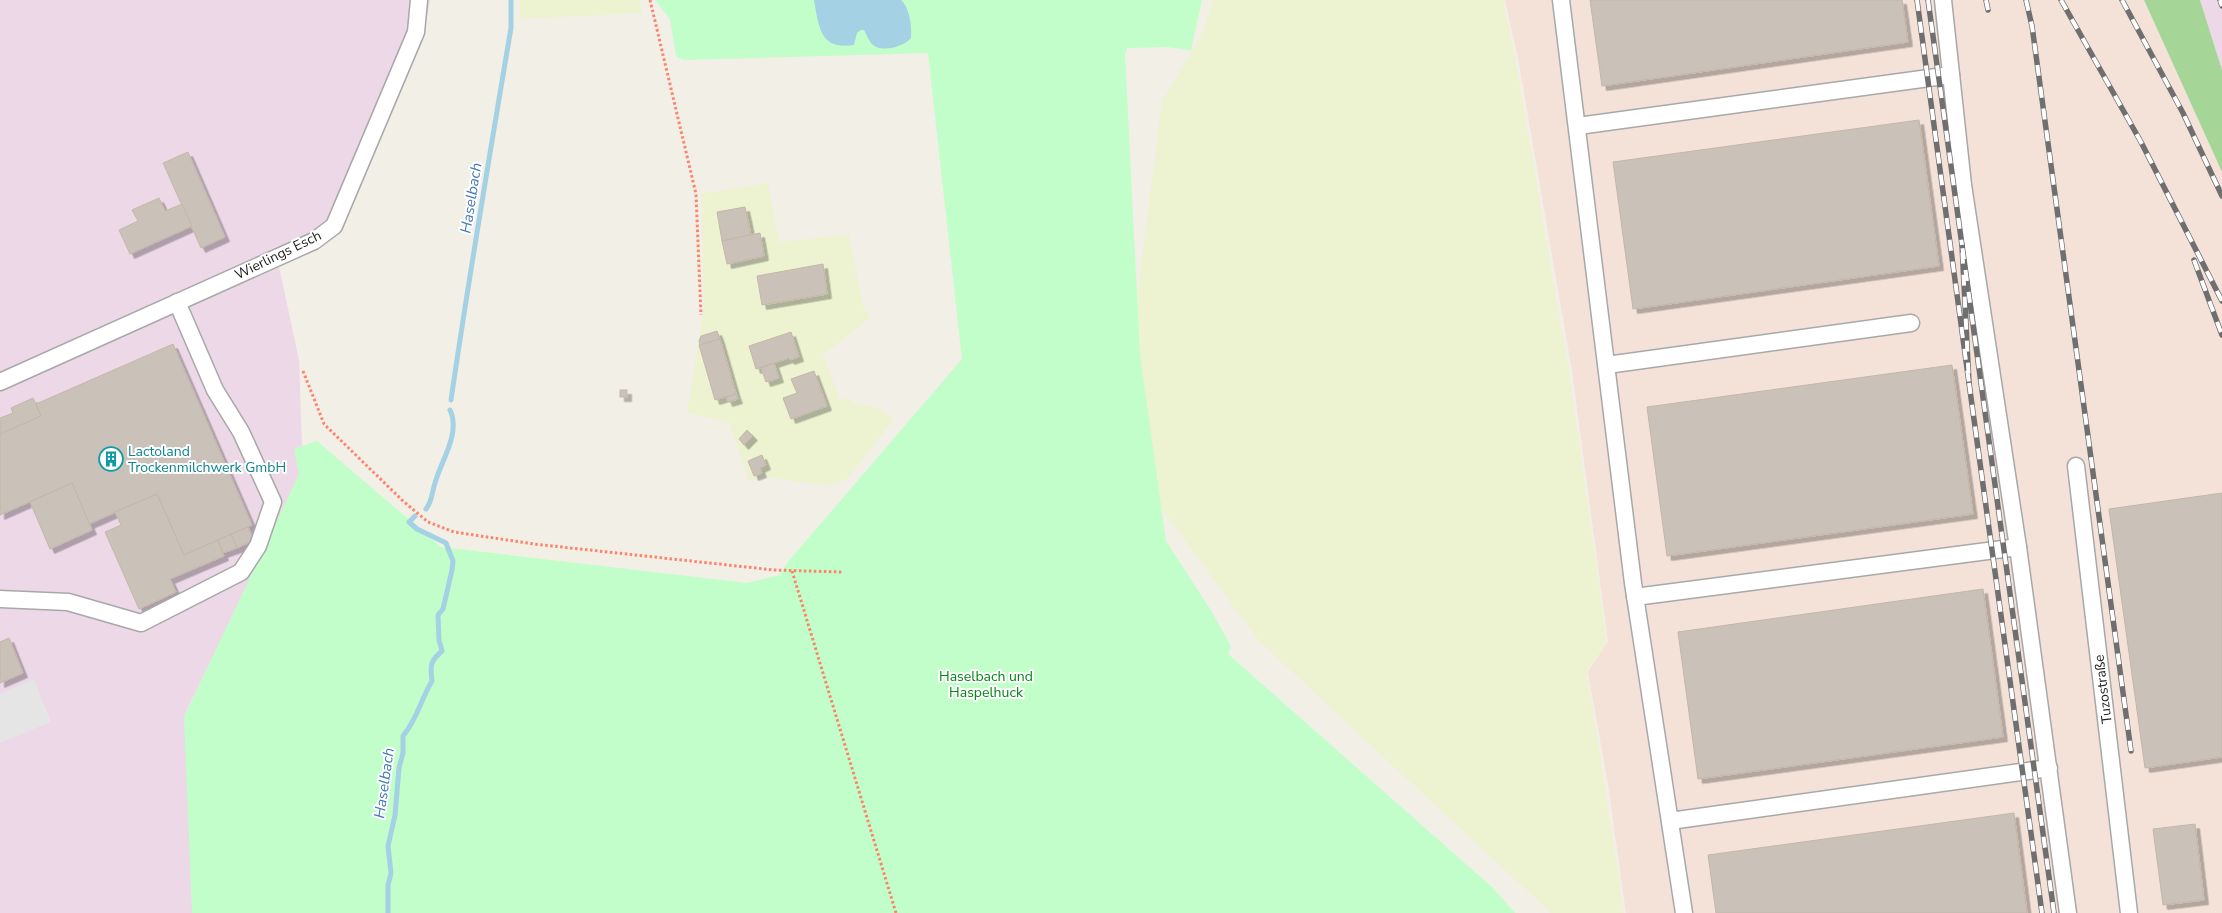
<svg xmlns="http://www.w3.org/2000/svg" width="2222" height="913" font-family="'Nunito Sans',sans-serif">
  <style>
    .industrial { fill: #ecd8e7 }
    .military { fill: #f4e2d9 }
    .farmland { fill: #edf2d1 }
    .forest { fill: #a6d598 }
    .park { fill: #c1feca }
    .parking { fill: #e5e5e5 }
    .water { fill: #a4d1e3 }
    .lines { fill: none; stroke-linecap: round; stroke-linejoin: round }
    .stream { stroke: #a4d1e3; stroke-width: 5 }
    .building { fill: #cac2b9; stroke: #c5b6a7; filter: url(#shadow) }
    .minor-casing { stroke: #a8a8a8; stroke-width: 19 }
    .path { stroke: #ff836b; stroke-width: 3; stroke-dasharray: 2.5 2.5; stroke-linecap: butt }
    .minor { stroke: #fff; stroke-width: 16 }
    .rail-casing { stroke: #6f6f6f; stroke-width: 5.5 }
    .rail { stroke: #fff; stroke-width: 4; stroke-dasharray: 11; stroke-linecap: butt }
    .labels { text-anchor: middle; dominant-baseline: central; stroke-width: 4; stroke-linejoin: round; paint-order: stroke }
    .street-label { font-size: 14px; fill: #212121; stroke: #fff }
    .culture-label { font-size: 14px; fill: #0d838f; stroke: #fff; text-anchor: start }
    .park-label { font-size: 14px; fill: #038615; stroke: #fff }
    .water-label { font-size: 15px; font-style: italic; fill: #4378ba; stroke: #fff }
  </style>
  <defs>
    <filter id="shadow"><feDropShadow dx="4.5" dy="4.5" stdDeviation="0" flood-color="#0004"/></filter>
  </defs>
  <rect width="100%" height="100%" fill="#f2efe7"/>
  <g class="industrial">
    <polygon points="0,0 430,0 424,34 342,228 322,243 278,262 299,360 303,474 185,714 194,913 0,913"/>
    <polygon points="2200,0 2222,0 2222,70"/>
  </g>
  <polygon class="military" points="1505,0 2144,0 2222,172 2222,913 1626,913 1608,784 1588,672 1608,641 1572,371 1518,58"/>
  <g class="farmland">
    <polygon points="520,0 639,0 642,13 520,19"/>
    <polygon points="1213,0 1503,0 1515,58 1569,372 1607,643 1587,671 1624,913 1551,913 1259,641 1118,449 1162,101 1201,36"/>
    <polygon points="768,183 779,242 849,235 863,307 871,317 818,359 824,357 840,400 847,398 854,403 880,408 893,420 848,478 831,485 811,484 763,476 749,482 729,422 687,413 704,308 701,194"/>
  </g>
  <polygon class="forest" points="2144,0 2200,0 2222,70 2222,172"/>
  <polygon class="park" points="655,0 1202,0 1191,50 1166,47 1127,48 1125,54 1140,355 1166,541 1210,609 1231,646 1228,654 1493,888 1515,913 192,913 184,717 299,474 294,449 317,441 441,547 747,583 780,575 787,563 962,359 928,53 683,60 676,56 670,19"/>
  <polygon class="parking" points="34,679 51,722 0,743 0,694"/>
  <path class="water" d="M814,0H901C910,8 912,27 911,38C905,46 882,53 873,45C869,42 867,35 864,30H861L857,33L854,45C820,50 819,28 814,0Z"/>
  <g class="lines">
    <g class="stream">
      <path d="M451,400C469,276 490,152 511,28V0"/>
      <path d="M426,509C432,502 432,492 435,483C441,461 461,433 450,410"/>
      <path d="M388,913V885L391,873L388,846L395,815L399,768L403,753V736C417,720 421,699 432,681C430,666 430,661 442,651L439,640L438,615L443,609L452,570L453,561L446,543L417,529L409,522L415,516"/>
    </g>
  </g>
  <g class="building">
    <polygon points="1590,0 1902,0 1908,42 1602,86"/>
    <polygon points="1919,120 1939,266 1633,309 1613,162"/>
    <polygon points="188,152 225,237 201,248 163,163"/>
    <polygon points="159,198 165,211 182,204 192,226 130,254 119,230 138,221 132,210"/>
    <polygon points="745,207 751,235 722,241 717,212"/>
    <polygon points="760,233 764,256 727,264 722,241"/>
    <polygon points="823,264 827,294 762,305 757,276"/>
    <polygon points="717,331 720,339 700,345 699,341 701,336"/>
    <polygon points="791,332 799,357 790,360 789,358 756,369 749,346"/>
    <polygon points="720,339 736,394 715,400 699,345"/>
    <polygon points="173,344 252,525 184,555 157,494 89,524 72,483 0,515 0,434 41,416 36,404"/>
    <polygon points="774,363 779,378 766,382 761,368"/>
    <polygon points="1952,365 1973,514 1667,556 1647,407"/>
    <polygon points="814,371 827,406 791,419 783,398 797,393 791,379"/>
    <rect x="620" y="390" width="7" height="7"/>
    <polygon points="736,394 738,399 728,402 726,397"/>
    <polygon points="33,398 41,416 0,434 0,418 13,413 11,408"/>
    <polygon points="747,430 753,436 744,445 739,439"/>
    <polygon points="762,455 766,465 760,468 762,473 754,476 748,461"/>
    <polygon points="72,483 92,530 50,549 30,502"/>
    <polygon points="2222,493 2222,757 2145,768 2109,509"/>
    <polygon points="157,494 184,555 218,540 224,556 170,579 176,592 139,609 105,532 121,525 115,512"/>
    <polygon points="248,527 252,536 250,542 237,548 231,534"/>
    <polygon points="231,534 237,548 223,553 218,540"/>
    <polygon points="1983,589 2003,737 1698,779 1678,632"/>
    <polygon points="9,638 23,673 0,683 0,642"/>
    <polygon points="2014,813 2027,913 1716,913 1708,855"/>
    <polygon points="2195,824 2204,900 2163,905 2153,829"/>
  </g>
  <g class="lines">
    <g class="minor-casing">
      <g id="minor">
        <polyline points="1561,0 1633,583 1684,913"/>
        <polyline points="1943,0 1963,185 2018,547 2068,913"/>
        <polyline points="1578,126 1951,75"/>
        <polyline points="1607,365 1911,323"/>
        <polyline points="0,382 314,241 334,226 416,32 419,0"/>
        <polyline points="2076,466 2129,913"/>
        <polyline points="1635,597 2018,547"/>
        <polyline points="0,599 68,602 141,623 241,572 258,546 273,502 241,432 215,390 177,302"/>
        <polyline points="1670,821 2049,768"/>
      </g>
    </g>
    <g class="path">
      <polyline points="650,0 696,194 701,315"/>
      <polyline points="303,371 324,424 403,501 428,522 454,532 534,544 774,570 842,572"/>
      <polyline points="792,571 896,913"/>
    </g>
    <use href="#minor" class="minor"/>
    <g class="rail-casing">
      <g id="rail">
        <polyline points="1917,0 1969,383 1962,245 2054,913"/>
        <polyline points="1928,0 1962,245"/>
        <polyline points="1986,0 1988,10"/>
        <polyline points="2026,0 2032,26 2131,751"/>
        <polyline points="2061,0 2141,142 2222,301"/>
        <polyline points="2122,0 2183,113 2222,196"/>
        <polyline points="2220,0 2222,6"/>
        <polyline points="2194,260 2222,335"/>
        <polyline points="1969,383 2042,913"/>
      </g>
    </g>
    <use href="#rail" class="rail"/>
  </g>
  <defs>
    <g id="building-ring" transform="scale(1.25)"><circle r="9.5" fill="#fff" stroke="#0f9aa8" stroke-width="1.5"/><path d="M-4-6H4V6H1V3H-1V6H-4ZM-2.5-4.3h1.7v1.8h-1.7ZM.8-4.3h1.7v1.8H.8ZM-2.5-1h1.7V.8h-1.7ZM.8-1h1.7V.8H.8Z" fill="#0f9aa8"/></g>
  </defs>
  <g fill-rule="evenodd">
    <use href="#building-ring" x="111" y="459"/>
  </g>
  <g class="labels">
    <g class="street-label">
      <text transform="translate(278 255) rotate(-26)">Wierlings Esch</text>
      <text transform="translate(2103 689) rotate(-97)">Tuzostraße</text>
    </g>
    <g class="culture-label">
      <text x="128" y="451">Lactoland<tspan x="128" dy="16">Trockenmilchwerk GmbH</tspan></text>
    </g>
    <g class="park-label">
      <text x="986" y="676">Haselbach und<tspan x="986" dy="16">Haspelhuck</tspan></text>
    </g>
    <g class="water-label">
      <text transform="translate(471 198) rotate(-81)">Haselbach</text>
      <text transform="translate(384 783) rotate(-82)">Haselbach</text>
    </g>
  </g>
</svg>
